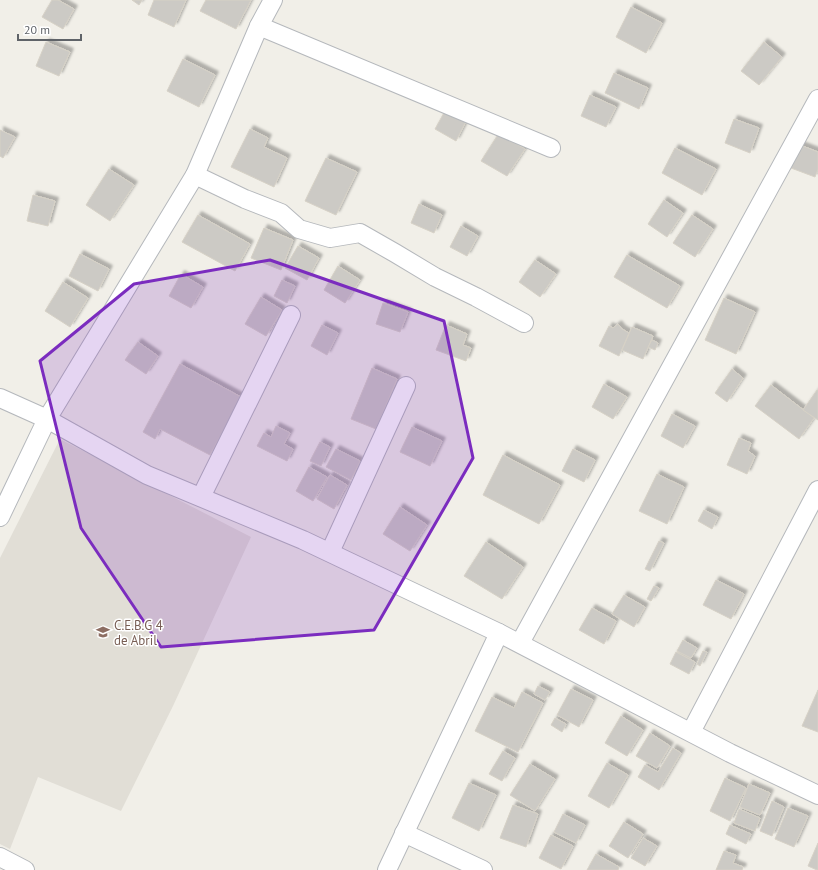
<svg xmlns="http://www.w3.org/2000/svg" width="818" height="870" font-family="'PT Sans',sans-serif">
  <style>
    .education { fill: #e1ded6 }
    .building { fill: #cccac5; stroke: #d6d1c6; filter: url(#shadow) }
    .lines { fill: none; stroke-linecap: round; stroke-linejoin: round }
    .street-casing { stroke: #b5b8bc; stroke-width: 20 }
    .street { stroke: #fff; stroke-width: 18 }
    .marked { fill: #7b2cbf; fill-opacity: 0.2; stroke: #7b2cbf; stroke-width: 3; stroke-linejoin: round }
    .labels { text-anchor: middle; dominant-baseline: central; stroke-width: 3; stroke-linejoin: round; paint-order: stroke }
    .education-label { font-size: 13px; fill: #785e54; stroke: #fff; text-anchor: start }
  </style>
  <defs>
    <filter id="shadow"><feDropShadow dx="3.5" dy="-3.5" stdDeviation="1" flood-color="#0004"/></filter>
  </defs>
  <rect width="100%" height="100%" fill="#f1efe8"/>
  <polygon class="education" points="60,439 251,537 173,706 121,811 38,777 10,849 0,844 0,558"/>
  <g class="building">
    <polygon points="52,0 58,0 74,9 63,29 42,17"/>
    <polygon points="132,0 142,0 139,5"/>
    <polygon points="154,0 186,0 174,27 148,15"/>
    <polygon points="206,0 251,0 236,29 200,11"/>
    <polygon points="631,7 662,23 646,53 616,37"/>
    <polygon points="46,42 70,52 59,76 36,66"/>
    <polygon points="764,42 782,57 759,85 741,71"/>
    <polygon points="183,59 215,75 199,107 167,91"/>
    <polygon points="614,73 648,88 639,109 605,93"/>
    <polygon points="590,95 616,107 606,127 581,116"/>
    <polygon points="445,111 466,121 456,141 435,129"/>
    <polygon points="734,119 759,128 750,153 725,143"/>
    <polygon points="250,129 268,138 264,147 287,158 274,187 231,167"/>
    <polygon points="0,130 15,137 3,158 0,156"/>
    <polygon points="499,133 525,149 507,176 481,161"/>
    <polygon points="800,145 818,152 818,169 815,177 791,168"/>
    <polygon points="675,148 716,169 702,195 662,173"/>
    <polygon points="326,158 357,172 336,215 305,201"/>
    <polygon points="109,169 134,185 110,221 86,205"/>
    <polygon points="33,195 55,201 48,226 27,221"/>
    <polygon points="664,200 683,213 667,237 648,224"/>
    <polygon points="419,204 442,215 434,233 411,223"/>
    <polygon points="198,215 250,244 235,271 182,242"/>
    <polygon points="692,215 713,229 695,257 673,243"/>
    <polygon points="461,226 478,236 467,256 450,247"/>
    <polygon points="264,228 293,240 281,270 251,258"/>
    <polygon points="298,246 319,258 307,280 285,268"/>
    <polygon points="80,254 109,269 98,291 69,276"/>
    <polygon points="627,255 680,286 667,308 614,277"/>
    <polygon points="535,260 556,274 540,297 519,282"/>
    <polygon points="338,266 360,280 345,303 324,290"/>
    <polygon points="181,274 203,287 191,308 169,296"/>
    <polygon points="282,280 295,286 287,303 274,296"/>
    <polygon points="63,282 88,298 70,327 45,311"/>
    <polygon points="261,297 282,310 266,336 245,324"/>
    <polygon points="724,298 755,312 736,354 705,340"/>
    <polygon points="383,303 408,312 400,332 376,324"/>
    <polygon points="618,324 622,329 629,333 619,356 599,346 609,326 613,328"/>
    <polygon points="322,325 338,333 327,355 311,346"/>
    <polygon points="446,325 467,334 463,345 471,348 466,361 436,350"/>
    <polygon points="632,327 653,336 643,359 622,350"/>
    <polygon points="652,340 658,343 655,350 648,347"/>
    <polygon points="138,342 158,356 146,374 125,360"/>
    <polygon points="180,364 241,397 210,455 160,429 155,439 143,432"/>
    <polygon points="372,368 397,379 376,429 351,419"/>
    <polygon points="732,369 743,378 727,402 715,393"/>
    <polygon points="604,384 627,397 613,419 592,407"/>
    <polygon points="771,385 814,418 799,439 755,406"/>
    <polygon points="817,390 818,390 818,420 803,410"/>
    <polygon points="672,414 695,426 683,448 661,436"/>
    <polygon points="276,426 290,433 284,444 293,449 287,461 257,446 264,433 271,437"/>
    <polygon points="412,427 442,441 430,466 400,452"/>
    <polygon points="739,438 751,443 748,451 755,456 747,474 727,465"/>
    <polygon points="320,442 330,447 321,466 310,461"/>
    <polygon points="336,449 360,461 351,480 326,467"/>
    <polygon points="573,449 595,460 584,482 562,471"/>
    <polygon points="503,455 560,485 539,524 483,495"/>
    <polygon points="309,467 327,477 313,501 296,491"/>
    <polygon points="657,474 684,487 667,524 639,511"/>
    <polygon points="330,475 347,485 334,509 317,499"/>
    <polygon points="400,507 427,525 410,551 383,534"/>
    <polygon points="704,510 718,517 712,529 698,521"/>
    <polygon points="659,541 664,543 650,571 645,569"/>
    <polygon points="486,542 523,567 502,599 464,576"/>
    <polygon points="716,580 744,594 731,619 703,605"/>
    <polygon points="654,586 659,588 651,601 647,599"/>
    <polygon points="624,595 645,607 634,627 612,614"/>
    <polygon points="592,608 616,621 604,644 579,630"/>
    <polygon points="683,640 697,648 691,658 677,651"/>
    <polygon points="703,651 707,652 700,666 697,664"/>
    <polygon points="676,652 695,662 689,674 670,664"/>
    <polygon points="538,686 550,692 545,700 534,694"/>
    <polygon points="571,689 593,700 579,727 557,715"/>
    <polygon points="818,690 818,732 802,726"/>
    <polygon points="522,692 543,703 518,752 475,731 492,697 514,708"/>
    <polygon points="621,716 643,730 627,756 605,743"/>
    <polygon points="555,718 566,724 562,732 551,725"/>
    <polygon points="650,733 670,746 657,768 636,756"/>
    <polygon points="673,748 681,753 659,790 638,777 645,765 658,772"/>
    <polygon points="503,751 515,758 502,781 489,774"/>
    <polygon points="607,763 628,775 609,808 588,796"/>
    <polygon points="530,764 555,779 535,811 510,795"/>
    <polygon points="725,778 746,788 730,821 710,811"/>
    <polygon points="469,783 496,795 479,831 452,818"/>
    <polygon points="749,784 770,793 760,815 740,807"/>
    <polygon points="772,801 784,807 772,836 760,831"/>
    <polygon points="513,805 538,814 526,847 500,838"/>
    <polygon points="788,808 808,816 794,847 775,839"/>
    <polygon points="739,809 760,818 755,831 734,823"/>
    <polygon points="563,814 585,825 576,843 554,832"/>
    <polygon points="624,822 643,834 628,858 609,846"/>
    <polygon points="730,825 751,834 746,844 726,834"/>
    <polygon points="551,835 573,846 561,869 539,858"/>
    <polygon points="643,838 657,846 645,866 631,858"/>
    <polygon points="818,843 818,870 817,870 808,866"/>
    <polygon points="724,851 736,855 733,863 743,867 742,870 716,870"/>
    <polygon points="596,854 619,867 618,870 587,870"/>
  </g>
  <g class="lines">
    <g class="street-casing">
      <g id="street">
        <polyline points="273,0 259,26 195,175 47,419 147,475 303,540 499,633 730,753 818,795"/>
        <polyline points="259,26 551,148"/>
        <polyline points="195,175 245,199 281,213 299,229 330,238 360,233 395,253 435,277 476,297 524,323"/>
        <polyline points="0,398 47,419 0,517"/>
        <polyline points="201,497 291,315"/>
        <polyline points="330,552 406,386"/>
        <polyline points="520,643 818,99"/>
        <polyline points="691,732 818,490"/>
        <polyline points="404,833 483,870"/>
        <polyline points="0,857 25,870"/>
        <polyline points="387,870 499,633"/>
      </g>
    </g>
    <use href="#street" class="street"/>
  </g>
  <path class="marked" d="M270,260L444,321L473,458L374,630L161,647L81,528L40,361L134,284Z"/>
  <defs>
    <g id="school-bare" transform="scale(1.08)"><path d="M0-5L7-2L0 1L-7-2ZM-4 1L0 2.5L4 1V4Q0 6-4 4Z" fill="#8d6e63" stroke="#fff" stroke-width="2.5" paint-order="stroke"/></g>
  </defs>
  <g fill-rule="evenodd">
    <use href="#school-bare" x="103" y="632"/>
  </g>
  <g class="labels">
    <g class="education-label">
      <text x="114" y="625">C.E.B.G 4<tspan x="114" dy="15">de Abril</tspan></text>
    </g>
  </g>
  <path d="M18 34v6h63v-6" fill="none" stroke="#5f6368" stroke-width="2"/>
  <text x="24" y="34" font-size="12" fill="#5f6368" stroke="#ffffff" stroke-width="3" paint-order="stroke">20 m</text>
</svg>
